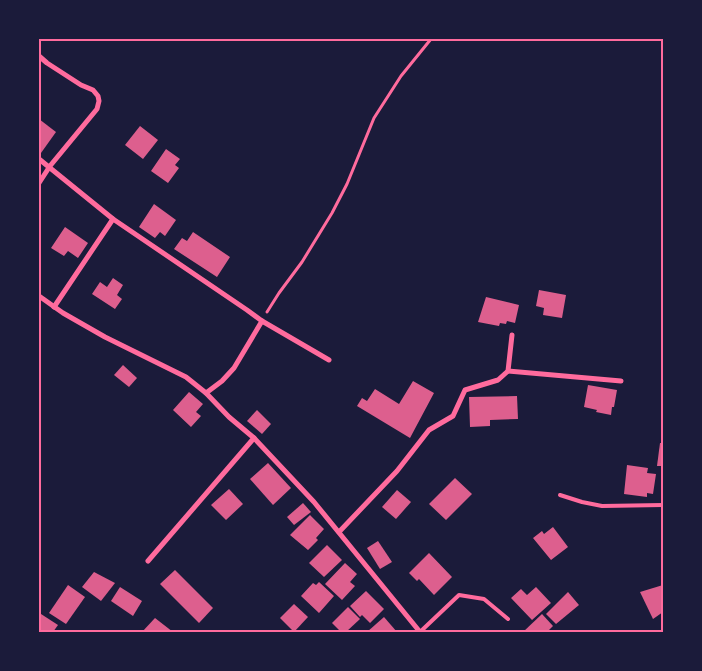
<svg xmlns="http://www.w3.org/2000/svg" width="702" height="671" font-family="'Work Sans',sans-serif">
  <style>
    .building { fill: #dd5f8e }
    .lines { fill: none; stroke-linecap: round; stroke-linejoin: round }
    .path { stroke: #ff6b9d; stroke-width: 3 }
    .service { stroke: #ff6b9d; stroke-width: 4 }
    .minor { stroke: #ff6b9d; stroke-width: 5 }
    .neatline { fill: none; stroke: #ff6b9d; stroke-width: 2 }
  </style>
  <rect width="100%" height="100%" fill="#1b1b3a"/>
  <g class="building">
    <polygon points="39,119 56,132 41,153 39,152"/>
    <polygon points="140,126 158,140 143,159 125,145"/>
    <polygon points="166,149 180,159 175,165 179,168 168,183 151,171"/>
    <polygon points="154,204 176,220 165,236 160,232 155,238 139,227"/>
    <polygon points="65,227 88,243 78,258 68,251 64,256 51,248"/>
    <polygon points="193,232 230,257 217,277 174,249 182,238 187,241"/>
    <polygon points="113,278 123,285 117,295 122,299 115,309 92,294 100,282 107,287"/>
    <polygon points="539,290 566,295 562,318 543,315 544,308 536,306"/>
    <polygon points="486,297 519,305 515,323 507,321 506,324 500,323 499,326 478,322"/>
    <polygon points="123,365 137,378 129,387 114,375"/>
    <polygon points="413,381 434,393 410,438 357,406 362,398 367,401 375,389 399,404"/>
    <polygon points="588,385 617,390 614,407 612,407 611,415 596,412 597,410 584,407"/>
    <polygon points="189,392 203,404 196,412 201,416 191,427 173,410"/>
    <polygon points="517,396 518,419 490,420 490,426 470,427 469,397"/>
    <polygon points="257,410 271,424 262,434 247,421"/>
    <polygon points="660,443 663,443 663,466 657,466"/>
    <polygon points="268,463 291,488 273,505 250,479"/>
    <polygon points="627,465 648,468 647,473 656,474 653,494 647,493 647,497 624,494"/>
    <polygon points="455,478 472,494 446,520 429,504"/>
    <polygon points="229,489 243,504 226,520 211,505"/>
    <polygon points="397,490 411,502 396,519 382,507"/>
    <polygon points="303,503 311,512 294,525 287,517"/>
    <polygon points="310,515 324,529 316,538 318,540 308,550 290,535"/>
    <polygon points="553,527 568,547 551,560 533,538 542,531 544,534"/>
    <polygon points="378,541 392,562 380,569 367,548"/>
    <polygon points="327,545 342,560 324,577 309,563"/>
    <polygon points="429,553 452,577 434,595 419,579 417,581 409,573"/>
    <polygon points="345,563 357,574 350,582 355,586 342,600 325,584"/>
    <polygon points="175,570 213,608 199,623 160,584"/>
    <polygon points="94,572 115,583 101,601 82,587"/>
    <polygon points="319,582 334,596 319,613 301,596 313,583 316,585"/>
    <polygon points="68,585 85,597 66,624 49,613"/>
    <polygon points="663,585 663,612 653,619 640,592"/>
    <polygon points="120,587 142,601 133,616 111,601"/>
    <polygon points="536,587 551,603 532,620 511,598 521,589 527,595"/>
    <polygon points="366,591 384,609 370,623 362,615 360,617 350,606"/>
    <polygon points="568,592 579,605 556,624 546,614"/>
    <polygon points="294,604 308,617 294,632 280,618"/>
    <polygon points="348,607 360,619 346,632 341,632 332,623"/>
    <polygon points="41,614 58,625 53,632 39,632 39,617"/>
    <polygon points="542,614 553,626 547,632 523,632"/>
    <polygon points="384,617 397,632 367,632"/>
    <polygon points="155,618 173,632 142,632"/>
  </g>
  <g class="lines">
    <polyline class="path" points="267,312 279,293 302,262 332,213 347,184 374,118 401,76 431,39"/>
    <g class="service">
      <polyline points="560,495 582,502 602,506 663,505"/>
      <polyline points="420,632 459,595 484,599 508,619"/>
    </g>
    <g class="minor">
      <polyline points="39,56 47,63 81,85 93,90 98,96 99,101 97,109 50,166 39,183"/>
      <polyline points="39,159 113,219 247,310 262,321 329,360"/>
      <polyline points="39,296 63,313 105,337 186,377 206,393 229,417 254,438 314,502 420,632"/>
      <polyline points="54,307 113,219"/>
      <polyline points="508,371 621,381"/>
      <polyline points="206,393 222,381 234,368 262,321"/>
      <polyline points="339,532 397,471 429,430 453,416 465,390 498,380 508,371 512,335"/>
      <polyline points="148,561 254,438"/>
    </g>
  </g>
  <rect width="702" height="671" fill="none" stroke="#1b1b3a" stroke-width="80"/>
  <rect x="40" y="40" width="622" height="591" class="neatline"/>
</svg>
